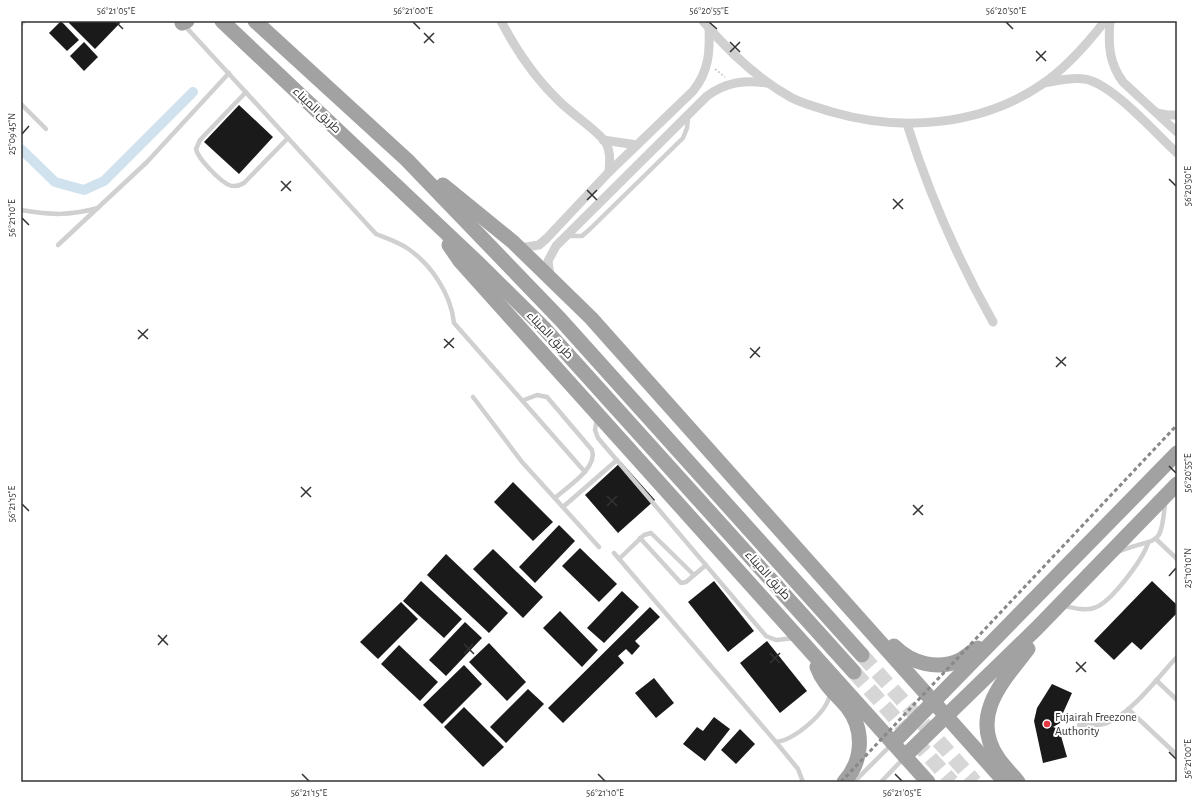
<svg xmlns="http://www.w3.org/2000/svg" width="1198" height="803" font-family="'Alegreya Sans',Cairo,sans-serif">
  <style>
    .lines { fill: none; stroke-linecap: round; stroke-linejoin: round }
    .canal { stroke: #cfe2ee; stroke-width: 10 }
    .building { fill: #1a1a1a }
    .trunk-tunnel { stroke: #d6d6d6; stroke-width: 15; stroke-dasharray: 15 8; stroke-linecap: butt }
    .path { stroke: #cdcdcd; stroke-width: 2; stroke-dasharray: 2 2; stroke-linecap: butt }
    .service { stroke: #d0d0d0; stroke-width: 4.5 }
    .minor { stroke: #d0d0d0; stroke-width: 9 }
    .trunk { stroke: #a2a2a2; stroke-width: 15 }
    .rail { stroke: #888; stroke-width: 3; stroke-dasharray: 4 3; stroke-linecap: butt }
    .ticks { fill: none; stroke: #333; stroke-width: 1.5 }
    .poi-dot { fill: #e63946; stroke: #fff; stroke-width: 1.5 }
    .labels { text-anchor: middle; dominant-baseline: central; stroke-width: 4; stroke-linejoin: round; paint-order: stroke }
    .street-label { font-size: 12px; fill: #333; stroke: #fff }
    .poi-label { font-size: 12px; fill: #333; stroke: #fff; text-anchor: start }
    .neatline { fill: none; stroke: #333; stroke-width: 1.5 }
    .ticks-label { font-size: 10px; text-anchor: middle; fill: #333 }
  </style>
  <rect width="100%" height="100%" fill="#fff"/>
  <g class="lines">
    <polyline class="canal" points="21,149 55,182 84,190 104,181 193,92"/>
  </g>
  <g class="building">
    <polygon points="61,21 79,40 67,51 49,33"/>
    <polygon points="67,21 122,21 95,49"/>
    <polygon points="84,42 98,57 84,71 70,56"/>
    <polygon points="239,105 273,137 239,174 204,142"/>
    <polygon points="621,462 655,500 618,533 585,495"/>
    <polygon points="513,482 553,522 533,541 494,502"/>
    <polygon points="559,525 575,541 535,583 519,567"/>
    <polygon points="580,548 617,584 599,602 562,566"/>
    <polygon points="493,549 543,597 523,618 473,569"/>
    <polygon points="446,554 508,613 489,633 427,575"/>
    <polygon points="421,581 462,619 444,638 403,601"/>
    <polygon points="714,581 754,631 728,652 688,602"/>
    <polygon points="1152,581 1177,605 1177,613 1141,650 1132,642 1114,660 1094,641"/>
    <polygon points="622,591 639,607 604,643 587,628"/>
    <polygon points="401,602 418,619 378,659 360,642"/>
    <polygon points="650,607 660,617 635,641 640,646 632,655 626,649 618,656 624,663 563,723 548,708"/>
    <polygon points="560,611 598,650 582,667 543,628"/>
    <polygon points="465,622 482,638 446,676 429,660"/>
    <polygon points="767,641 807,691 780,713 740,663"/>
    <polygon points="489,643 526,682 507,701 469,662"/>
    <polygon points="399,645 438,682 420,701 381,664"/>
    <polygon points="464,665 482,684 442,724 423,705"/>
    <polygon points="654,678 674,703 656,718 635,693"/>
    <polygon points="1052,684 1072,693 1063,713 1058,711 1057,713 1061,719 1060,723 1053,727 1059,729 1067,757 1043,763 1034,721 1037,708"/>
    <polygon points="528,689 544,704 506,743 490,727"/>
    <polygon points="464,707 504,747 483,767 444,727"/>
    <polygon points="714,717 730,729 705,761 683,744 697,727 703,731"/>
    <polygon points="740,729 755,744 736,764 721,750"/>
  </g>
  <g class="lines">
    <g class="trunk-tunnel">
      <polyline points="862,655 975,782"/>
      <polyline points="854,672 952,782"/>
    </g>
    <polyline class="path" points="715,69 725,77"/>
    <g class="service">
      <polyline points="21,24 24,21"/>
      <path d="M184,25L376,234C386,238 398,242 407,248C431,264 451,294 454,323L585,472"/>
      <path d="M246,92L200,140L196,149C198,159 220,181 229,185C234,187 239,186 244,183L288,138"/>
      <polyline points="21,104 46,129"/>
      <path d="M21,210C52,215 68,216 98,208"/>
      <polyline points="567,236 582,236 590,229 683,138 687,128 688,117"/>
      <polyline points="58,245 147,162 229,73"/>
      <polyline points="473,397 522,462 599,547"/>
      <path d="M524,400L537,395L547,397L592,450C598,468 567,487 555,498"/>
      <polyline points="597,418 595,430 598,438 766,636 776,640 795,638"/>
      <polyline points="563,507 617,460"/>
      <polyline points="640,538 681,583 686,582 706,565"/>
      <polyline points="1156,539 1177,559"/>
      <path d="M1120,551C1157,536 1161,550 1165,503"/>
      <polyline points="614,553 776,742 798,769 803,782"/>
      <polyline points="619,559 644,535 651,533 694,575"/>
      <path d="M1064,606C1074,608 1084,611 1094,608C1111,603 1143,559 1148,543"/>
      <polyline points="1156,680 1177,700"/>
      <polyline points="1128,709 1177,755"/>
      <path d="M1079,725C1087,725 1098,726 1107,723C1133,712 1158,677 1177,657"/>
      <path d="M776,742C794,740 827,713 830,694"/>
      <polyline points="854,782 892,744"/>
      <polyline points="881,782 903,759"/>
    </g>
    <g class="minor">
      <path d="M501,21C516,50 535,78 559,101C572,114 590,125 603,139C611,148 610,161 609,172"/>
      <path d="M703,21C728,51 758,79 792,98C804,104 819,108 832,112C901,132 980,126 1041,85C1065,69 1087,44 1105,21"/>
      <path d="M1110,21C1108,45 1109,63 1123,82L1177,132"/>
      <path d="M1044,83C1057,81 1071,77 1084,79C1111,82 1156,134 1177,153"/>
      <polyline points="1157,113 1167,115 1177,115"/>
      <path d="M907,124C929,194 957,258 993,322"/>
      <polyline points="603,140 637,145"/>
      <path d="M519,248L539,245L547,238L609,172L693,91C709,71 710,52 709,28"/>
      <path d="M550,276L548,261L556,246L707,96C726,82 744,80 767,83"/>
    </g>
    <g class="trunk">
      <polyline points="222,21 477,262 543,327 854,672"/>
      <polyline points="255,21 407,160 560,319 862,655"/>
      <polyline points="182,23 187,21"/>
      <polyline points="443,185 513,242 591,318 1005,782"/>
      <polyline points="449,245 460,261 928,782"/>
      <path d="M894,646C911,663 937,671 960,660C966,657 972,651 978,648"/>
      <path d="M817,667C823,684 836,694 847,707C865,730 863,761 844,782"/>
      <polyline points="893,743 1177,453"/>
      <polyline points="905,756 1037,628 1177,484"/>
      <path d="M1018,782C1012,774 1004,767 998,758C969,716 1003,681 1028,649"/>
    </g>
    <polyline class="rail" points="841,782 1177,425"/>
  </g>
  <path class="ticks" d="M116,22L123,29M413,22L420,29M709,22L717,29M1006,22L1013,29M424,33L434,43M730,42L740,52M424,43L434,33M1036,51L1046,61M730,52L740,42M1036,61L1046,51M22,134L29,126M1169,179L1176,186M281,181L291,191M587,190L597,200M281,191L291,181M893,199L903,209M587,200L597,190M893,209L903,199M22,218L29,225M138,330L148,339M138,339L148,329M444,339L454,348M444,348L454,338M750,348L760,357M1056,357L1066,366M750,358L760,347M1056,367L1066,357M1169,466L1176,473M301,487L311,497M607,496L617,506M301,497L311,487M22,504L29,511M913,505L923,515M607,506L617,496M913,515L923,505M1169,576L1176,568M158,635L168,645M464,644L474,654M158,645L167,635M770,653L780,663M464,654L473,644M1076,662L1086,672M770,663L780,653M1076,672L1086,662M1169,752L1176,759M302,774L309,781M598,774L605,781M895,774L902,781"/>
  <circle class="poi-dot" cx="1047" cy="724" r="4"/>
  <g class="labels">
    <g class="street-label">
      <text transform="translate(317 110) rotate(43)">طريق الميناء</text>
      <text transform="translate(550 335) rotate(46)">طريق الميناء</text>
      <text transform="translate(768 575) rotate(48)">طريق الميناء</text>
    </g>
    <g class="poi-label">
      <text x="1055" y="717">Fujairah Freezone<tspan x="1055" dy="14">Authority</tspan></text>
    </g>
  </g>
  <rect width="1198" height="803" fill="none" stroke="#ffffff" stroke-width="44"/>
  <rect x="22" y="22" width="1154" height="759" class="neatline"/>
  <g class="ticks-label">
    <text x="116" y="14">56°21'05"E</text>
    <text x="413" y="14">56°21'00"E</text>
    <text x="709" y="14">56°20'55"E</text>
    <text x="1006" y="14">56°20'50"E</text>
    <text transform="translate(11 134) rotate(-90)" y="4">25°09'45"N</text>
    <text transform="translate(1187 186) rotate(-90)" y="4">56°20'50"E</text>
    <text transform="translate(11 218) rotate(-90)" y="4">56°21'10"E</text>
    <text transform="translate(1187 473) rotate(-90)" y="4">56°20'55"E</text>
    <text transform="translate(11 504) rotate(-90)" y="4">56°21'15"E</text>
    <text transform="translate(1187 568) rotate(-90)" y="4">25°10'10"N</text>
    <text transform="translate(1187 759) rotate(-90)" y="4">56°21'00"E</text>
    <text x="309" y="796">56°21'15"E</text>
    <text x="605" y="796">56°21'10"E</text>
    <text x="902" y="796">56°21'05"E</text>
  </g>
</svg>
